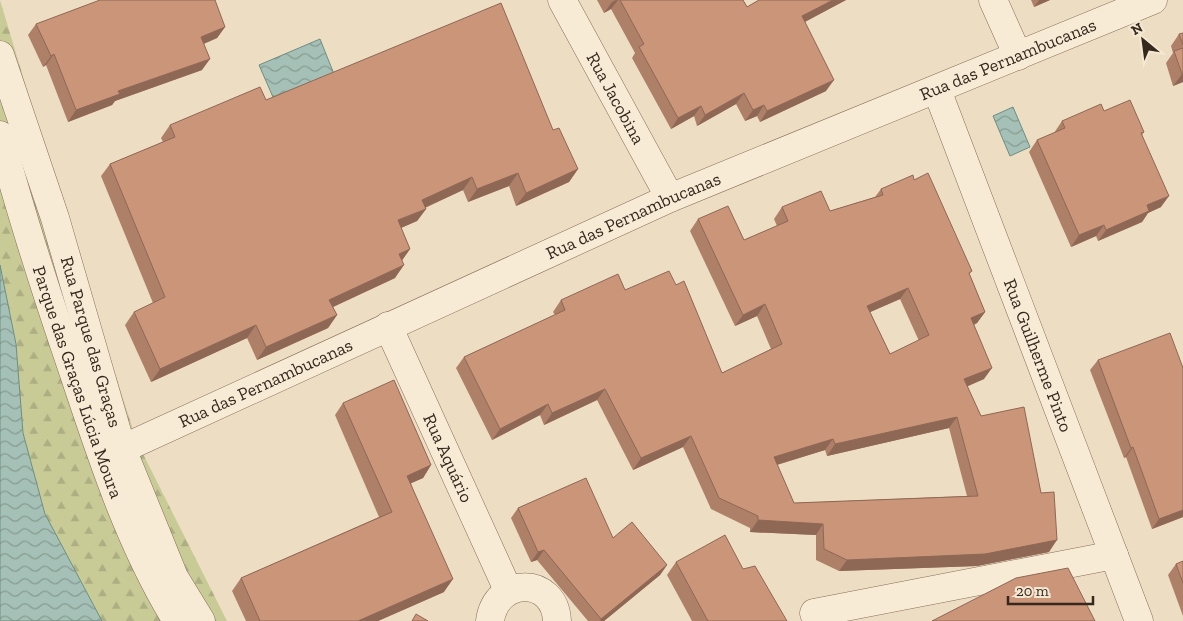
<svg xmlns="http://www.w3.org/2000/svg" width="1183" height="621" font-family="'Zilla Slab',serif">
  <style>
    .forest { fill: url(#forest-firs) }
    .water { fill: url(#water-waves); stroke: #6c8e83 }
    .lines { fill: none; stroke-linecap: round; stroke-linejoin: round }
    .minor-casing { stroke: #876e5a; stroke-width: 29 }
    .minor { stroke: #f8ebd6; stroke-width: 28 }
    .wall { fill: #af8068; fill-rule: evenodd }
    .shaded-wall { fill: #8e6855 }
    .building { fill: #cb9579; stroke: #8e6855; fill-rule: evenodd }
    .labels { text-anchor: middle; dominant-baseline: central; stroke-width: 4; stroke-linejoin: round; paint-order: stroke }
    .street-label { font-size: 18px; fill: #37281e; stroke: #f5e8d2 }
  </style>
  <defs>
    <pattern id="forest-firs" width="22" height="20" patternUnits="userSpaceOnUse" patternTransform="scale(1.25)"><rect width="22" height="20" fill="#c9cb97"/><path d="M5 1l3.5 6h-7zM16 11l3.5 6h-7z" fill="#adae82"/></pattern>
    <pattern id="water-waves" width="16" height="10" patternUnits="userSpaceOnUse" patternTransform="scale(1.25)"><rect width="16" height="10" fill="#a5c0b6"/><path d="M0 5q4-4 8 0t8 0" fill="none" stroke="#879c93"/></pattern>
  </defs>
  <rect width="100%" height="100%" fill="#edddc3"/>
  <polygon class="forest" points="0,0 66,220 137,442 227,621 102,621 45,515 23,433 16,344 0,265"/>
  <g class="water">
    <polygon points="320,39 336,79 276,104 259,65"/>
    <polygon points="1013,107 1030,147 1010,156 993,116"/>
    <polygon points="0,265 16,344 23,433 45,514 102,621 0,621"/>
  </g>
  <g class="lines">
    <g class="minor-casing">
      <g id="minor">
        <path id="s1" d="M562,0L670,198"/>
        <polyline points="993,0 1018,56"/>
        <path id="s2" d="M0,55L55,218L122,449L174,577L201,621"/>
        <path id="s3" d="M937,90L1139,621"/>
        <path id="s4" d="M0,135C21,216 47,295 74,374C102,458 130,545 177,621"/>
        <path id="s5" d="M388,326L508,590"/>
        <path id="s6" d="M122,449L670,198L1153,0"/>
        <polyline points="814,613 1114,555"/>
        <path d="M490,621C496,576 555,576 557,621"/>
      </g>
    </g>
    <use href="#minor" class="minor"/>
  </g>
  <g class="wall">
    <polygon points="597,0 743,0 747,7 759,0 846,0 805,22 826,91 760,122 757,116 745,121 736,104 697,126 694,116 671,129 632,58 635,53 611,9 604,13"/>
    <polygon points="1031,0 1050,0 1034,7"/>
    <polygon points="36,24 225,27 217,38 204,44 202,70 115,101 112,105 68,122 46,65 43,67 28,35"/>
    <polygon points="1183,33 1183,82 1173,86 1166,63 1173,53 1171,46 1179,34"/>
    <polygon points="266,100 553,130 578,169 569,182 516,206 509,186 468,202 463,190 425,208 426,209 417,221 401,228 410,249 402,260 395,278 333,307 337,315 328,328 257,360 247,338 151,382 125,325 134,312 153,303 101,176 110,164 163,142 161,138 170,125"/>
    <polygon points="1104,111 1144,132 1142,135 1161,207 1148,213 1142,222 1098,241 1096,236 1071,247 1029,152 1037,140 1054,133 1062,121"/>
    <path d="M914,180L972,271L969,274L985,312L977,323L974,325L984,379L967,386L981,416L1049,552L977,566L839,571L816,560V535L750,532V528L711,509L683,447L633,470L597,400L544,425L540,415L492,440L456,368L464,357L555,315L553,312L561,300L625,290L676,285L722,373L771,349L757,316L735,326L690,231L698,219L744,240L777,226L774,219L782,207L830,211L875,197L881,189ZM900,299L919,341L890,354L870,312ZM949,428L967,496L794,503L777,465L825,450L827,456Z"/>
    <polygon points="1098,360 1183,517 1152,529 1126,457 1124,458 1090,370"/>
    <polygon points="343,403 431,465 423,478 411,483 444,592 378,621 246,621 232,591 241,578 379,517 335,415"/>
    <polygon points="518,508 613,538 667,565 660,575 604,621 588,621 537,560 531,562 511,518"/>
    <polygon points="1183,561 1183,616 1168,575 1176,564"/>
    <polygon points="676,562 743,569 787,621 692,621 667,575"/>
  </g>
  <g class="shaded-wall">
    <polygon points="616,0 618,0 611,9 604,13 612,2"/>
    <polygon points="833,0 846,0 795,27 802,16"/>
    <polygon points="1039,0 1050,0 1034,7"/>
    <polygon points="225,27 217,38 193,48 201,37"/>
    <polygon points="54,54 46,65 43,67 51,56"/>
    <polygon points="210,59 202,70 115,101 112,105 68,122 76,110 118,91"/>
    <polygon points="1182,74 1183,74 1183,82 1173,86"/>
    <polygon points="834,80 826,91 760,122 767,111"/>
    <polygon points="744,93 736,104 697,126 705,115"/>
    <polygon points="764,105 757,116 745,121 753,110"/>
    <polygon points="701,106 694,116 671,129 678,118"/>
    <polygon points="578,169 569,182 516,206 526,193"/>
    <polygon points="518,173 509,186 468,202 477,189"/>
    <polygon points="472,177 463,190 413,213 422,200"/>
    <polygon points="1169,196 1161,207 1148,213 1142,222 1098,241 1106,230 1147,205"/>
    <polygon points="426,209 417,221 389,233 398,220"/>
    <polygon points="1104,225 1096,236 1071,247 1079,235"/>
    <polygon points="410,249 401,262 399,254"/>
    <polygon points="404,265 395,278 320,313 329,300"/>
    <polygon points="908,288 900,299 859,317 867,306"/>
    <polygon points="765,304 757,316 735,326 743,315"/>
    <polygon points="985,312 977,323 963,329 971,318"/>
    <polygon points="337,315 328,328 257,360 266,347"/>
    <polygon points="256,325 247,338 151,382 160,369"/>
    <polygon points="992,368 984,379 957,391 964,379"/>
    <polygon points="605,389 597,400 544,425 552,413"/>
    <polygon points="548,404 540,415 492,440 500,429"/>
    <polygon points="957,417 949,428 827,456 835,444"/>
    <polygon points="691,436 683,447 633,470 641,458"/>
    <polygon points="833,439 825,450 766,468 774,457"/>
    <polygon points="1133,447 1126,457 1124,458 1131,448"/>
    <polygon points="431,465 423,478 398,489 407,476"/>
    <polygon points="1183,510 1183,517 1152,529 1159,519"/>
    <polygon points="758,520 823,524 816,535 750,532"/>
    <polygon points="1057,540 1049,552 977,566 839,571 847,560"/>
    <polygon points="544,550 537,560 531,562 538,552"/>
    <polygon points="667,565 660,575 604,621 600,621 601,619"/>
    <polygon points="453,579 444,592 378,621 358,621"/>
  </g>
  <g class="building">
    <polygon points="100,0 215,0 225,27 201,37 210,59 118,91 120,94 76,110 54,54 51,56 36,24"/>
    <polygon points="620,0 743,0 747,7 759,0 833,0 802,16 834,80 767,111 764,105 753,110 744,93 705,115 701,106 678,118 639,47 644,44"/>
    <polygon points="501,3 553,130 559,128 578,169 526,193 518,173 477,189 472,177 422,200 426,209 398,220 410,249 399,254 404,265 329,300 337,315 266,347 256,325 160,369 134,312 165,297 110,164 175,137 170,125 260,87 266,100"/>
    <polygon points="1183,33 1183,45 1179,34"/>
    <polygon points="1183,48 1183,74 1182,74 1174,51"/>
    <polygon points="1130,100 1144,132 1141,133 1169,196 1147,205 1149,211 1106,230 1104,225 1079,235 1037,140 1065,128 1062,121 1101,104 1104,111"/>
    <path d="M928,173L972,271L969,273L985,312L971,318L992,368L964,379L981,416L1024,407L1041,493L1054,492L1057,540L985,554L847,560L824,549L823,524L758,520V516L719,498L691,436L641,458L605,389L552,413L548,404L500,429L464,357L565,310L561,300L618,274L625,290L669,271L676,285L684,281L722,373L782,344L765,304L743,315L698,219L728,206L744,240L788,221L782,207L821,191L830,211L883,195L881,189L913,175L914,180ZM908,288L929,335L890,354L867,306ZM957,417L978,496L794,503L774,457L833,439L835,444Z"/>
    <polygon points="1170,333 1183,368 1183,510 1159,519 1133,447 1131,448 1098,360"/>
    <polygon points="394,380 431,465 407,476 453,579 358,621 260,621 241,578 392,512 343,403"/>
    <polygon points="586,478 613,538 632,522 667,565 601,619 544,550 538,552 518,508"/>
    <polygon points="725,535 743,569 755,566 787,621 708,621 676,562"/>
    <polygon points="1183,561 1183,583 1176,564"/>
    <polygon points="1068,568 1095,621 932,621 1016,578"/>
    <polygon points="416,614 428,621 412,621"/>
  </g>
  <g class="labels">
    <g class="street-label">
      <text stroke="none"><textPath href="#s6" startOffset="968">Rua das Pernambucanas</textPath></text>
      <text stroke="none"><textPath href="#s1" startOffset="112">Rua Jacobina</textPath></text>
      <text stroke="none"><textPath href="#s6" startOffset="562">Rua das Pernambucanas</textPath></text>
      <text stroke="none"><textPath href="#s2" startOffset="301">Rua Parque das Graças</textPath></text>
      <text stroke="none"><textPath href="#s3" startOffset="284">Rua Guilherme Pinto</textPath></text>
      <text stroke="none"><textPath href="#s4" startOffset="259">Parque das Graças Lúcia Moura</textPath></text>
      <text stroke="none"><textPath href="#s6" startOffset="158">Rua das Pernambucanas</textPath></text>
      <text stroke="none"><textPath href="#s5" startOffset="145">Rua Aquário</textPath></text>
    </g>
  </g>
  <g transform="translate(1143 40) rotate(331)" stroke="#f5e8d2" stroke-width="4" paint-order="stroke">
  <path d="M0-4L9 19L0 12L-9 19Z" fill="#37281e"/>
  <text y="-8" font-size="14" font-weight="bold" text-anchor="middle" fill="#37281e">N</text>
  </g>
  <path d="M1008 596v8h85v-8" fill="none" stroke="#37281e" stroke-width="2.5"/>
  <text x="1016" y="596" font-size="15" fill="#37281e" stroke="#f5e8d2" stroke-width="4" paint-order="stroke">20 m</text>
</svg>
